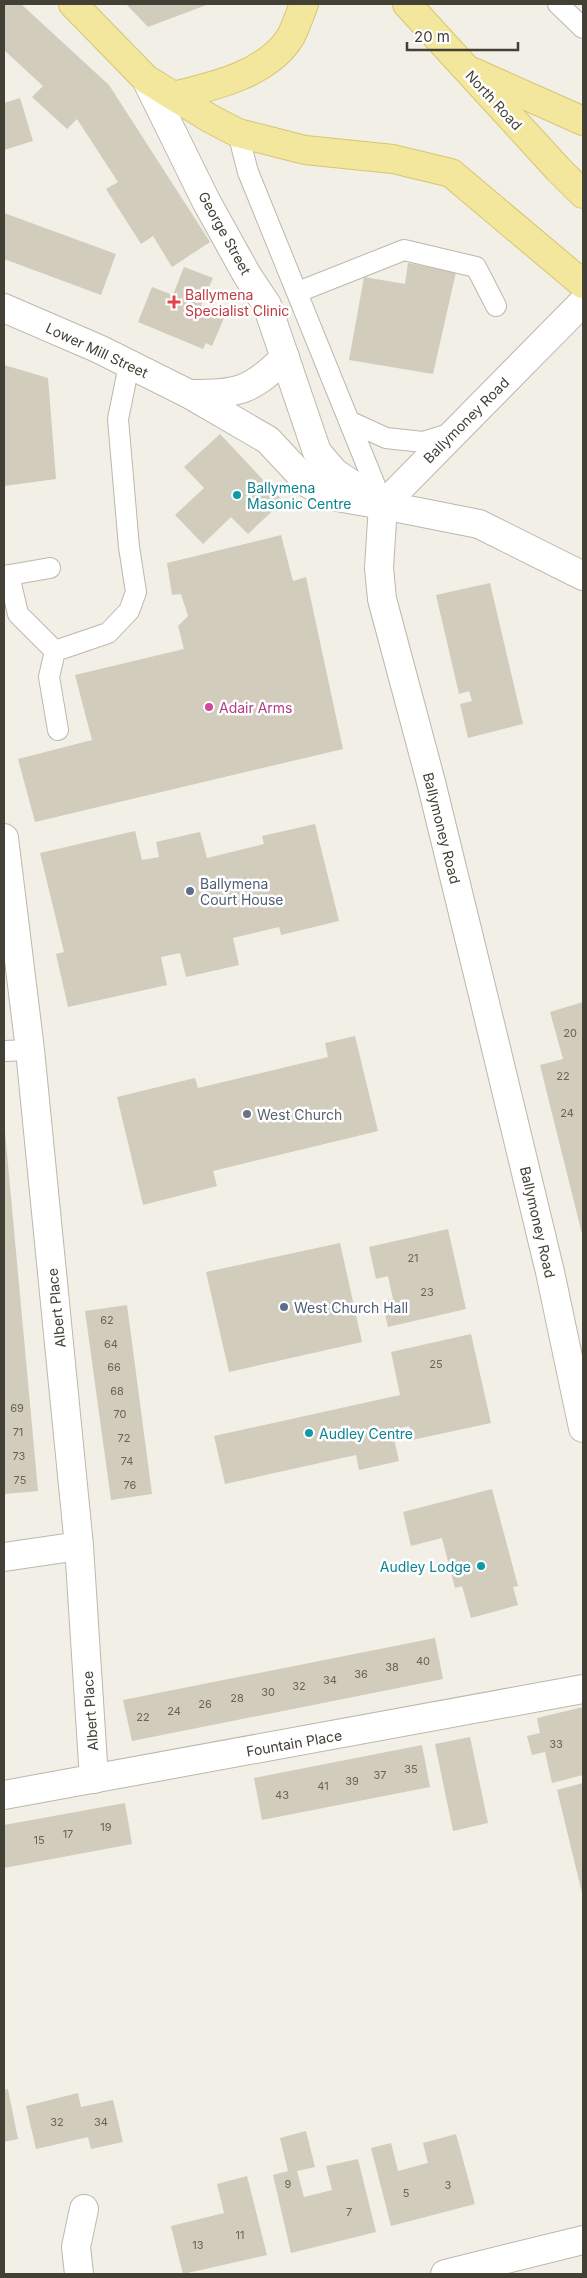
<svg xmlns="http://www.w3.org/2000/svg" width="587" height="2278" font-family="Inter,sans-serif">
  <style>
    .building { fill: #d2ccbd }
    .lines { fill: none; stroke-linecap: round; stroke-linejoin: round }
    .service-casing { stroke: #bcb8aa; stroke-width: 22 }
    .minor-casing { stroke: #bcb8aa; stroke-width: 30 }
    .tertiary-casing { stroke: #bcb8aa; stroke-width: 30 }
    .primary-casing { stroke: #d6c66f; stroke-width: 30 }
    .service { stroke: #fff; stroke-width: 20 }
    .minor { stroke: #fff; stroke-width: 28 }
    .tertiary { stroke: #fff; stroke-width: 28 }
    .primary { stroke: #f3e79d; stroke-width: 28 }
    .health-dot { fill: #e0444e; stroke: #fff; stroke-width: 2 }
    .culture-dot { fill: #0f9aa8; stroke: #fff; stroke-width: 2 }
    .hotel-dot { fill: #d1479c; stroke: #fff; stroke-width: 2 }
    .service-dot { fill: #5c6f8a; stroke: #fff; stroke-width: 2 }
    .worship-dot { fill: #6b7280; stroke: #fff; stroke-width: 2 }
    .labels { text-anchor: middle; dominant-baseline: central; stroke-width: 5; stroke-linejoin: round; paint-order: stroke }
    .number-label { font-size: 11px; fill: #676358 }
    .street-label { font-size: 14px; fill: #434036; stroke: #fff }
    .health-label { font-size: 14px; fill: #be3a42; stroke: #fff; text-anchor: start }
    .culture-label { font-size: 14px; fill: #0d838f; stroke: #fff; text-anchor: start }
    .hotel-label { font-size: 14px; fill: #b23c85; stroke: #fff; text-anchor: start }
    .service-label { font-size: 14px; fill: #4e5e75; stroke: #fff; text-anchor: start }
    .worship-label { font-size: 14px; fill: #5b616d; stroke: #fff; text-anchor: start }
  </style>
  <rect width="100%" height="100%" fill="#f1efe6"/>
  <g class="building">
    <polygon points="4,4 21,4 109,85 210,242 172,267 153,236 141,244 106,189 118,182 77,119 67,129 32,97 43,86 4,50"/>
    <polygon points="126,4 209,4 148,27"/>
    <polygon points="20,98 33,141 4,150 4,103"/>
    <polygon points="4,213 116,254 101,295 4,259"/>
    <polygon points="408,263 456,272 433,374 349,360 364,277 405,284"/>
    <polygon points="184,267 213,278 200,308 224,318 212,346 206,343 203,349 138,322 152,287 173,295"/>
    <polygon points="4,365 48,378 56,479 4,486"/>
    <polygon points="220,434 283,501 248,534 231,517 203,544 175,515 204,488 184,467"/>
    <polygon points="281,535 293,581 306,577 343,749 35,822 18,759 92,740 75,675 184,649 178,626 188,616 181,594 172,595 167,563"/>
    <polygon points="490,583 523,724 468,738 460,704 472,701 469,691 459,694 436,595"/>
    <polygon points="315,824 339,921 281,935 279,927 233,938 239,965 186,977 180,953 161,957 167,985 68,1007 56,954 64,952 40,853 135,831 142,860 159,857 156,842 200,832 207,858 264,844 262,836"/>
    <polygon points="583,1002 583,1238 540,1065 563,1059 550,1012"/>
    <polygon points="355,1036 378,1131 213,1171 217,1186 143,1205 117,1097 195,1078 198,1088 328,1057 325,1043"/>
    <polygon points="4,1121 38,1491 4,1494"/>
    <polygon points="448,1229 466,1309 388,1327 382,1301 393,1299 388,1276 376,1279 369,1247"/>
    <polygon points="340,1243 362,1342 229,1372 206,1272"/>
    <polygon points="127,1305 152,1494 111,1500 85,1311"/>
    <polygon points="471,1334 491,1423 412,1440 409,1426 392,1430 399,1461 359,1470 356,1455 225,1484 214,1436 400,1395 391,1352"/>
    <polygon points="492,1489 518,1586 513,1587 518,1605 471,1618 462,1586 455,1588 442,1538 411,1546 403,1512"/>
    <polygon points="435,1638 443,1679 132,1741 123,1700"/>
    <polygon points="583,1707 583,1775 552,1783 545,1752 532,1755 527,1736 540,1733 537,1718"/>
    <polygon points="470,1737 488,1823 453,1831 435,1744"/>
    <polygon points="422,1745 430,1787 262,1820 254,1778"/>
    <polygon points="583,1783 583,1897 557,1790"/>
    <polygon points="125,1803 132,1844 4,1868 4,1825"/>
    <polygon points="8,2089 18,2139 4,2142 4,2090"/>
    <polygon points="78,2093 81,2107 113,2100 123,2142 91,2149 88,2137 36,2149 26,2106"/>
    <polygon points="306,2131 315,2167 297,2171 304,2197 332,2190 326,2166 358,2159 376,2232 291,2253 273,2175 288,2171 280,2138"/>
    <polygon points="456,2134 475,2204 391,2226 371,2148 391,2143 398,2171 428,2163 423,2143"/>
    <polygon points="247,2176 267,2255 183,2274 171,2226 224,2213 217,2184"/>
  </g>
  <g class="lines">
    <g class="service-casing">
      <g id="service">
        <polyline points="558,4 583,28"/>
        <polyline points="238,133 248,172 383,505"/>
        <polyline points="298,292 404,250 476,267 496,306"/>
        <polyline points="351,422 386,438 423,442 452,433"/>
        <polyline points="9,575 18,614 55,651"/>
        <polyline points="4,576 50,568"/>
        <polyline points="58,730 49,677 55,651 108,633 129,611 136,592 129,547 118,419 129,365"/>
        <polyline points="4,1051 30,1050"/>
      </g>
    </g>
    <g class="minor-casing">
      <g id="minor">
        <polyline points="4,308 99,349 189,394 268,440 309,484 337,497 383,505"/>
        <path d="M189,394C237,394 251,392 285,357"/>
        <polyline points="4,838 30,1050 79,1546 94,1779"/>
        <polyline points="4,1557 79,1546"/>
        <polyline points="4,1795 583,1689"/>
        <polyline points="79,2274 76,2247 84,2209"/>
        <polyline points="445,2274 583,2240"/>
      </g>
    </g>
    <g class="tertiary-casing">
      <g id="tertiary">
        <polyline points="146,79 206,201 247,275 267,305 317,452 335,473 383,505 479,524 583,576"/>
        <polyline points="583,302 383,505 379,568 382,599 431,782 487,1011 550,1272 583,1428"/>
      </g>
    </g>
    <g class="primary-casing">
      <g id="primary">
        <polyline points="73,4 146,79 211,119 238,133 305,150 393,159 451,173 583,284"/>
        <polyline points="407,4 558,169 583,194"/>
        <polyline points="473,72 583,121"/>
        <path d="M173,96C211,87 269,74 291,36C296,26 300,14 304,4"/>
      </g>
    </g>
    <use href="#service" class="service"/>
    <use href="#minor" class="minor"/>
    <use href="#tertiary" class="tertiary"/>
    <use href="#primary" class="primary"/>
  </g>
  <path class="health-dot" d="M171.5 294.5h5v5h5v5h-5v5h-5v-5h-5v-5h5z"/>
  <g class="culture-dot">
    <circle cx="237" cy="495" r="5"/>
    <circle cx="309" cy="1433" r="5"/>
    <circle cx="481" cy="1566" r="5"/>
  </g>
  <circle class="hotel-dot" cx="209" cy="707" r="5"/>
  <g class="service-dot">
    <circle cx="190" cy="891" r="5"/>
    <circle cx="284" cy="1307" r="5"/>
  </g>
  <circle class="worship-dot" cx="247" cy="1114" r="5"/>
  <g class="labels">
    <g class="number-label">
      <text x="570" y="1033">20</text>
      <text x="563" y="1076">22</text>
      <text x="567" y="1113">24</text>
      <text x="413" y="1258">21</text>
      <text x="427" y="1292">23</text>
      <text x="107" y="1320">62</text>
      <text x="111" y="1344">64</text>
      <text x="436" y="1364">25</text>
      <text x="114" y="1367">66</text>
      <text x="117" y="1391">68</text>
      <text x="17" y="1408">69</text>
      <text x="120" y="1414">70</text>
      <text x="18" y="1432">71</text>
      <text x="124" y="1438">72</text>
      <text x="19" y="1456">73</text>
      <text x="127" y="1461">74</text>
      <text x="20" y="1480">75</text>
      <text x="130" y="1485">76</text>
      <text x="423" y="1661">40</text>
      <text x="392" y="1667">38</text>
      <text x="361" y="1674">36</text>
      <text x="330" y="1680">34</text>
      <text x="299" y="1686">32</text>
      <text x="268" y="1692">30</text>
      <text x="237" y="1698">28</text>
      <text x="205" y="1704">26</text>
      <text x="174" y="1711">24</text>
      <text x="143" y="1717">22</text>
      <text x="556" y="1744">33</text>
      <text x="411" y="1769">35</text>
      <text x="380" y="1775">37</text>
      <text x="352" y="1781">39</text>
      <text x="323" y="1786">41</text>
      <text x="282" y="1795">43</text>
      <text x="106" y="1827">19</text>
      <text x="68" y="1834">17</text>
      <text x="39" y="1840">15</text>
      <text x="57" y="2122">32</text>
      <text x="101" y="2122">34</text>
      <text x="288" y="2184">9</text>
      <text x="448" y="2185">3</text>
      <text x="406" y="2193">5</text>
      <text x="349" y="2212">7</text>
      <text x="240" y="2235">11</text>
      <text x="198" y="2245">13</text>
    </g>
    <g class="street-label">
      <text transform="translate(494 100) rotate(47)">North Road</text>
      <text transform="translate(225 233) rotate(61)">George Street</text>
      <text transform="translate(97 350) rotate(25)">Lower Mill Street</text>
      <text transform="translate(466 420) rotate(-45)">Ballymoney Road</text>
      <text transform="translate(442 828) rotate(76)">Ballymoney Road</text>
      <text transform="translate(538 1222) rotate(77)">Ballymoney Road</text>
      <text transform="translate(56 1308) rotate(-96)">Albert Place</text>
      <text transform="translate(90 1711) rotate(-94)">Albert Place</text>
      <text transform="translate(294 1743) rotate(-10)">Fountain Place</text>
    </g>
    <g class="health-label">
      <text x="185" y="294">Ballymena<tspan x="185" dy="16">Specialist Clinic</tspan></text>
    </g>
    <g class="culture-label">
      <text x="247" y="487">Ballymena<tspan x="247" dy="16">Masonic Centre</tspan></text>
      <text x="319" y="1433">Audley Centre</text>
      <text x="471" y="1566" text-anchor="end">Audley Lodge</text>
    </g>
    <g class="hotel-label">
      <text x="219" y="707">Adair Arms</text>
    </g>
    <g class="service-label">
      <text x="200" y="883">Ballymena<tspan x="200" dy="16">Court House</tspan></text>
      <text x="294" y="1307">West Church Hall</text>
    </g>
    <g class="worship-label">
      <text x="257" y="1114">West Church</text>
    </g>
  </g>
  <rect width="587" height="2278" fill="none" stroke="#434036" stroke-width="10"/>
  <path d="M407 42v8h111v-8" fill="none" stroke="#434036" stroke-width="2.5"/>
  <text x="414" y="42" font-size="15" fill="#434036" stroke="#ffffff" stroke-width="4" paint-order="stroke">20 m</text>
</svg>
